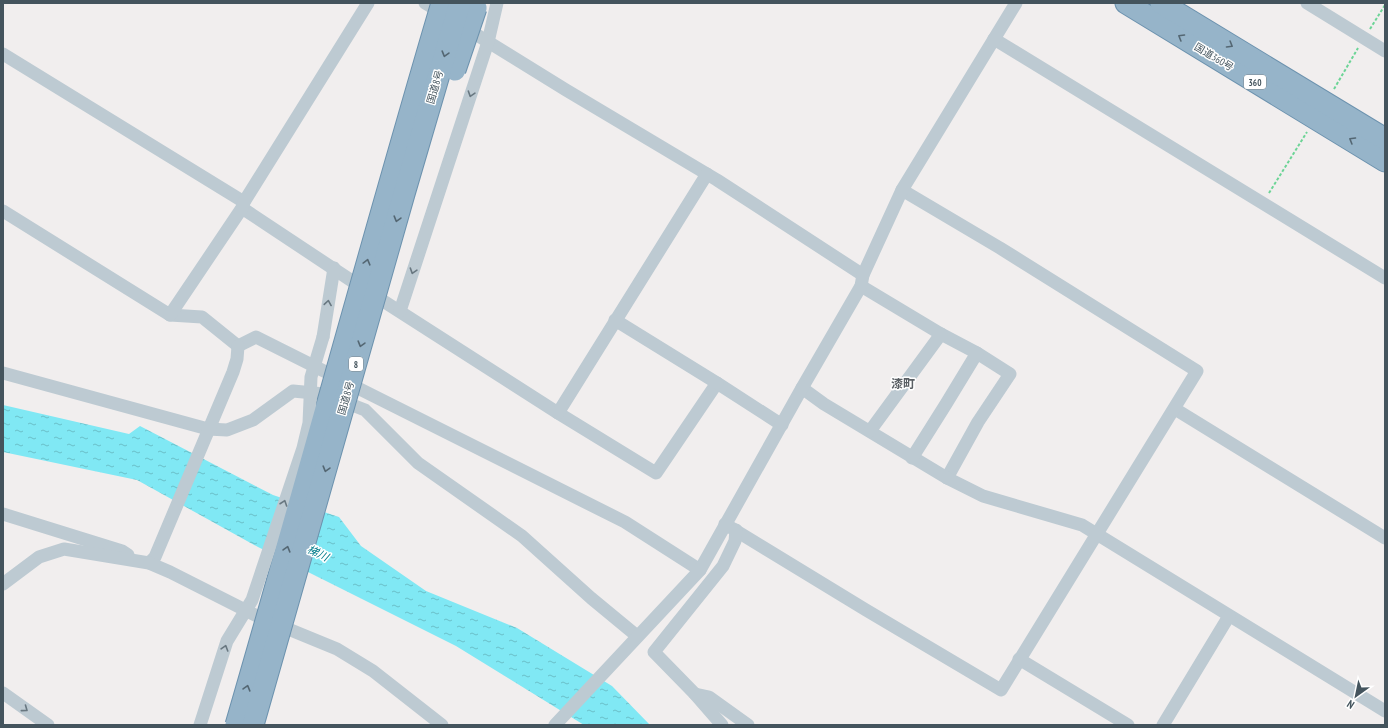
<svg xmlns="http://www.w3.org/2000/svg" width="1388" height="728" font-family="'PT Sans Narrow','Noto Sans JP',sans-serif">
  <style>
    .water { fill: url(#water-ripples) }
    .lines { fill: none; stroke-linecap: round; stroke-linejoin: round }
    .trunk-casing { stroke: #6c92ae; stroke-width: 23 }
    .path { stroke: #6cd496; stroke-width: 2; stroke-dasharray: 3 2; stroke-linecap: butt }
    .minor { stroke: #bdcad2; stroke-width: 13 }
    .trunk { stroke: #96b4c9; stroke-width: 21 }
    .trunk-bridge-casing { stroke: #6c92ae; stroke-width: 23; stroke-linecap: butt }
    .minor-bridge { stroke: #bdcad2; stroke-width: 13 }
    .trunk-bridge { stroke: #96b4c9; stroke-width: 21 }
    .oneway { stroke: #546773 }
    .oneway2 { stroke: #687780 }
    .labels { text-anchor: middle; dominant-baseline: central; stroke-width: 3; stroke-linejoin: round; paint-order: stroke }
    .shield { fill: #fff; stroke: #7c878e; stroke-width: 1 }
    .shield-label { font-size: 9px; font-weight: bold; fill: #44545d }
    .street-label { font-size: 10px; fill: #44545d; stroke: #fff }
    .water-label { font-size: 11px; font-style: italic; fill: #047d8b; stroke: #fff }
    .quarter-label { font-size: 12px; font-weight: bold; fill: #5a5f64; stroke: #fff }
  </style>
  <defs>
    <pattern id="water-ripples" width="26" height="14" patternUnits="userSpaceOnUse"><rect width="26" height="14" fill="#80e8f4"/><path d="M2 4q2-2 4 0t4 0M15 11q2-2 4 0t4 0" fill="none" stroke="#6abfc9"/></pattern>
  </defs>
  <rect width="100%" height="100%" fill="#f1eeee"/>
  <polygon class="water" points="3,405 129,434 140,426 273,495 339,517 361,546 426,591 517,628 612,686 650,725 584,725 456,646 258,547 137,480 3,452"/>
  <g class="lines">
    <g class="trunk-casing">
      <g id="trunk">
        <polyline points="1126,3 1385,161"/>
        <polyline points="1161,3 1385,139"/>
      </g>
    </g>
    <g class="path">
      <polyline points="1370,29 1385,5"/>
      <polyline points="1334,89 1358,48"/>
      <polyline points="1269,193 1307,132"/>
    </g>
    <g class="minor">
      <polyline points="425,3 445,15"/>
      <polyline points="1307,3 1385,51"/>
      <polyline points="464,27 566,90 717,180 863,275"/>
      <polyline points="994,39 1385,278"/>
      <polyline points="3,54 244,202"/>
      <polyline points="242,208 352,281 558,413 656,473 717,383 782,425"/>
      <polyline points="3,211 170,315 202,317 238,346"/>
      <polyline points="861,286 941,334 977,353 1010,374 978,422 947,478"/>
      <polyline points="400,311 488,42 497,3"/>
      <polyline points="170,315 242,208 244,202 368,3"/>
      <polyline points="615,320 717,383"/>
      <polyline points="323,337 334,268"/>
      <polyline points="238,346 256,337 625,522 700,570"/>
      <polyline points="3,373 208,429 227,430 253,420 293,391 324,394 365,410 418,463 522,536 591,598 637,636"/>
      <polyline points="802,388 824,404 947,478 983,496 1082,525 1385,711"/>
      <polyline points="1175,409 1385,538"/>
      <polyline points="558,413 707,174"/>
      <polyline points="870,431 941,334"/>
      <polyline points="912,458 946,404 977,353"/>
      <polyline points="3,514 122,551 128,555"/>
      <polyline points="725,524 866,610 1001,690 1197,371 1000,248 902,190"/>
      <polyline points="149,563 155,557 233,372 237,359 238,346"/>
      <polyline points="3,584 39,557 64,549 149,563 170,572 259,617 337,649 373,671 442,725"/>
      <polyline points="1019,659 1128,725"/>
      <polyline points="3,693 48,725"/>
      <polyline points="695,694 709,697 748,725"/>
      <polyline points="555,725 700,570 802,388 861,286 863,275 902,190 1016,3"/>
      <polyline points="722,725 695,694 654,652 723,566 735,541 736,530"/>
      <polyline points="1163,725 1229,616"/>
    </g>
    <use href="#trunk" class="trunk"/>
    <g class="trunk-bridge-casing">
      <g id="trunk-bridge">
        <polyline points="455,70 476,8"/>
        <path d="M236,725C306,485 371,243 442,3"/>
        <polyline points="253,725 404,194 460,3"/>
      </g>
    </g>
    <polyline class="minor-bridge" points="200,725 227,641 252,600 303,448 309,423 311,377 323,337"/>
    <use href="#trunk-bridge" class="trunk-bridge"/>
  </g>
  <defs><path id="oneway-chevron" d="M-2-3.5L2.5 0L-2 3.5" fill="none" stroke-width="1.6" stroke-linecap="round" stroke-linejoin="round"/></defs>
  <g class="oneway">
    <use href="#oneway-chevron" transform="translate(1181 37) rotate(-149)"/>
    <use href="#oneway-chevron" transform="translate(1230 45) rotate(31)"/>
    <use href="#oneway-chevron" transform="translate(445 54) rotate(106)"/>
    <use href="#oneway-chevron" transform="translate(1352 140) rotate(-149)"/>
    <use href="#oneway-chevron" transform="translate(397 219) rotate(106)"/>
    <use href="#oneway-chevron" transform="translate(367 262) rotate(-75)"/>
    <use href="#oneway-chevron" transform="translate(361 344) rotate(106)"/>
    <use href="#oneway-chevron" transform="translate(326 469) rotate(106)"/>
    <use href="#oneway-chevron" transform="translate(287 549) rotate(-74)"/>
    <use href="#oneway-chevron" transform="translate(247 688) rotate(-74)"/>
  </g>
  <g class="oneway2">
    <use href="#oneway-chevron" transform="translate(471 94) rotate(108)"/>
    <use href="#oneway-chevron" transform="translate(413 271) rotate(108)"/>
    <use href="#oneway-chevron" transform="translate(328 303) rotate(-81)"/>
    <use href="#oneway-chevron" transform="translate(284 503) rotate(-71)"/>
    <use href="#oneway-chevron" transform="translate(225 648) rotate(-73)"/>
    <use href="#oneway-chevron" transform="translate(25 709) rotate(36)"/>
  </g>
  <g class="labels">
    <g class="shield">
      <rect x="1244" y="75" width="22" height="14" rx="3"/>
      <rect x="349" y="357" width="14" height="14" rx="3"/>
    </g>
    <g class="shield-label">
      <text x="1255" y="82">360</text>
      <text x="356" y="364">8</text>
    </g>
    <g class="street-label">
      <text transform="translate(1214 57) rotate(31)">国道360号</text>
      <text transform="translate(435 87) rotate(-74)">国道8号</text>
      <text transform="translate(346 398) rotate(-74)">国道8号</text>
    </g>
    <g class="water-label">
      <text transform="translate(318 553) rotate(26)">梯川</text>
    </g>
    <g class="quarter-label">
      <text x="903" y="383">漆町</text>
    </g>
  </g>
  <rect width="1388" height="728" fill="none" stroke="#44545d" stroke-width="8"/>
  <g transform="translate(1356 696) rotate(213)" stroke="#ffffff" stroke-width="3" paint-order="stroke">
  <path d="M0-3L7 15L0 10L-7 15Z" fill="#44545d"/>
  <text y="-6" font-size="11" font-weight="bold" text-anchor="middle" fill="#44545d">N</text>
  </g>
</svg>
